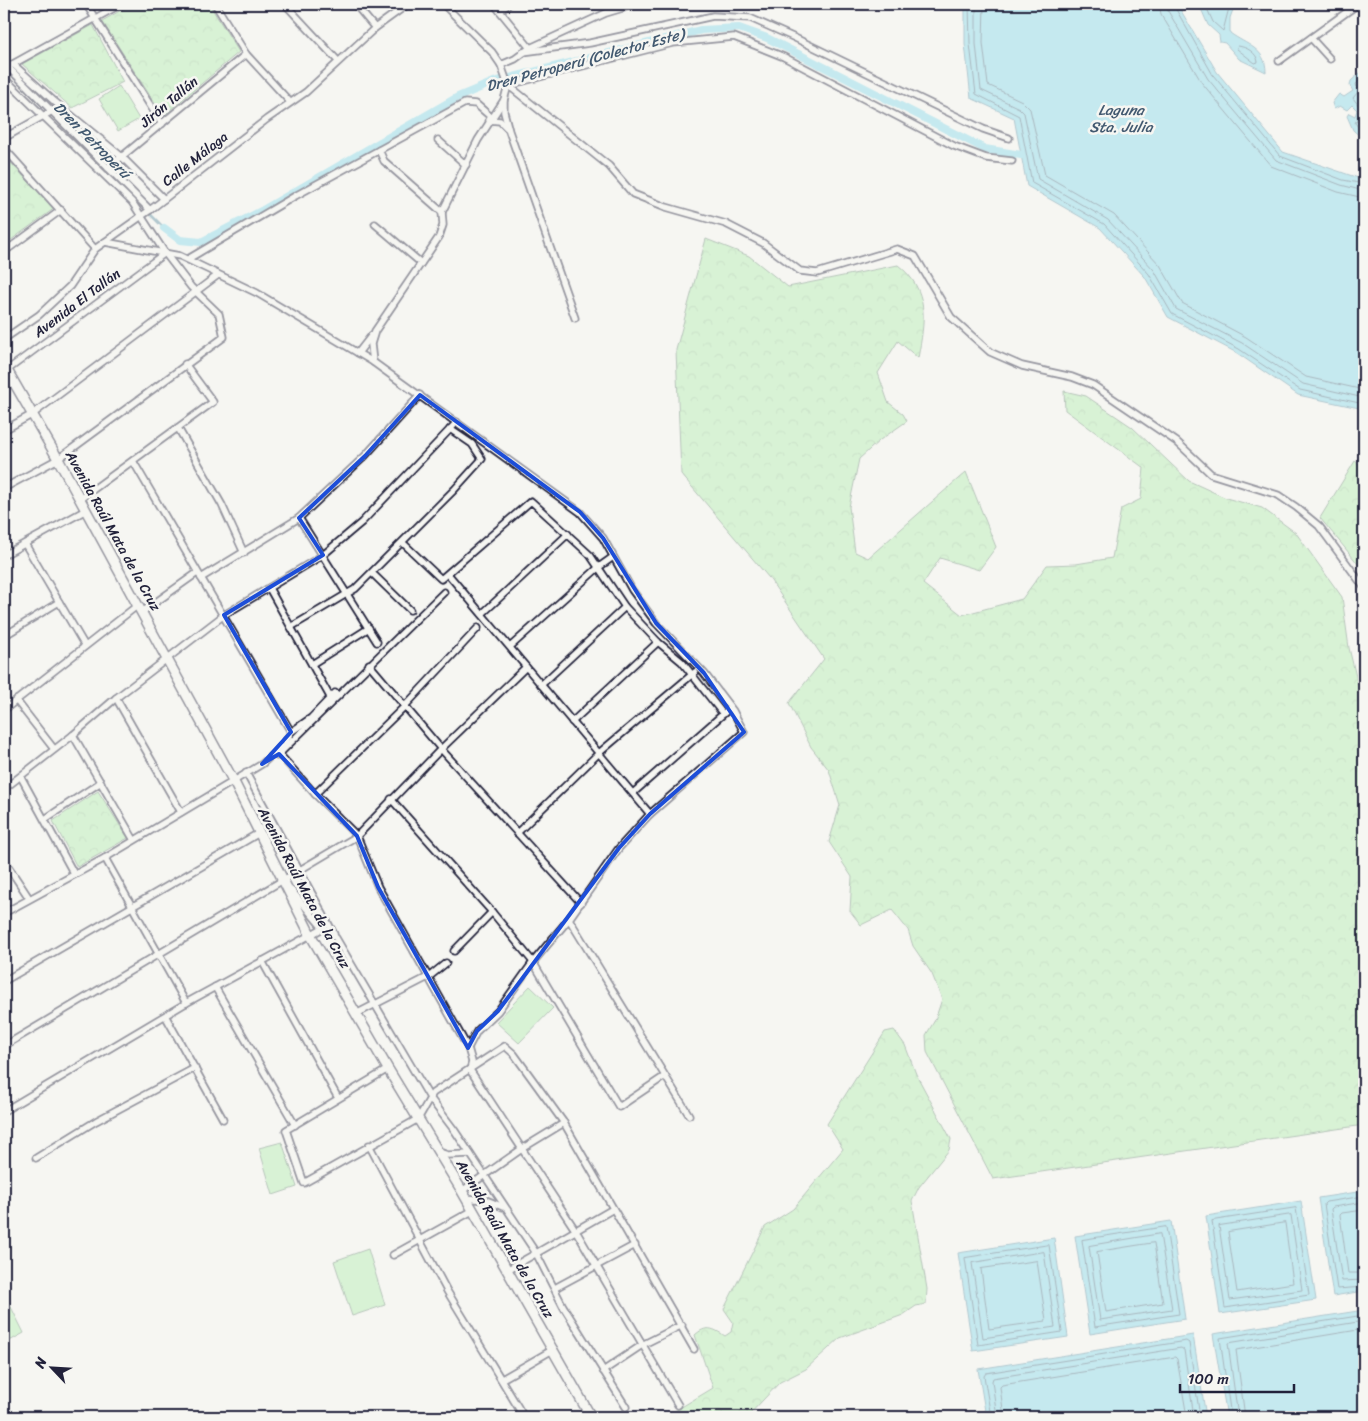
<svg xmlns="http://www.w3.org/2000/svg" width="1368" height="1421" font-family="Sriracha,sans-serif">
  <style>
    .forest { fill: url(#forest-crowns); stroke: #6b8876 }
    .garden { fill: #b4eeb2; stroke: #6b8876 }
    .water { fill: #8bd9ea; stroke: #6190a4 }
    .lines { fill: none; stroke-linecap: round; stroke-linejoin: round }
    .shore { stroke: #4c6b81; stroke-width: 1 }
    .stream { stroke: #6190a4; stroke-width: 2.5 }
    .canal { stroke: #8bd9ea; stroke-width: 8 }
    .street-casing { stroke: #22223b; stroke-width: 9 }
    .secondary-casing { stroke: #22223b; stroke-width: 12 }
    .street { stroke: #f6f6f2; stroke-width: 5.5 }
    .secondary { stroke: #f6f6f2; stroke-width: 9 }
    .marked { fill: none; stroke: #1d4ed8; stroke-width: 4; stroke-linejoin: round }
    .labels { text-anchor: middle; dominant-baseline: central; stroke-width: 5; stroke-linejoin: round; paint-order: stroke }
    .street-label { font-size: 14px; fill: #22223b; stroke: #f6f6f2 }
    .water-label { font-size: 15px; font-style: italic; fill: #425970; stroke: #f6f6f2 }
  </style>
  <defs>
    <pattern id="forest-crowns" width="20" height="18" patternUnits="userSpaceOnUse" patternTransform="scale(1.25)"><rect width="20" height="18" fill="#b4eeb2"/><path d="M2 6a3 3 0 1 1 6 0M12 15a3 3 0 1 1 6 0" fill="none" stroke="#9acc9a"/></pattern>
  </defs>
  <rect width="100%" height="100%" fill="#f6f6f2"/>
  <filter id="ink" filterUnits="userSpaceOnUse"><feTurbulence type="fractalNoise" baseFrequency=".02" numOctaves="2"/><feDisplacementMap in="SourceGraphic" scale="10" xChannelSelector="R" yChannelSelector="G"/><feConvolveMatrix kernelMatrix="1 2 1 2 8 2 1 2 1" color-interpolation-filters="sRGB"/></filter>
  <g filter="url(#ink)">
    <g class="forest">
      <polygon points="132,4 209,4 239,52 163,116 102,21"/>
      <polygon points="93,25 123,82 72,108 22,64"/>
      <polygon points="4,156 55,208 7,243 4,238"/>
      <path d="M706,239L749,256L788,287L898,265C930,290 925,321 918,358L898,341L878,373L888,402L903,414L907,421L880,440L859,459L849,507L855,552L868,558L966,472L996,547L979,570L940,558L923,584L962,615L1022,599L1047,565L1076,564L1112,558L1121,509L1141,499L1144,468L1065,410L1064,391L1086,396L1132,427L1189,481L1226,498L1262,508L1296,533L1342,597L1349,648L1359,689L1364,693V1125L993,1179L927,1052L926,1035L935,1020L942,999L932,974L913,946L908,930L892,910L861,925L850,911L852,877L829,842L840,805L829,770L811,747L789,703L824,659L769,578L681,474L676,350Z"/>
      <polygon points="1355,461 1364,468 1364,571 1320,518"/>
      <polygon points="98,791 128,838 77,867 53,821"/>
      <path d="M894,1030L905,1045L916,1074L951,1139L949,1150L919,1187L912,1201L927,1289L926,1304L916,1306L903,1315L840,1338L806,1369L780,1382L747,1417H665L713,1388L695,1335C706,1325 713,1328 725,1336L731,1332L733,1322L724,1309L765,1227L793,1209L843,1149L827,1124L885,1032Z"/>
    </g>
    <g class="garden">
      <polygon points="119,86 139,119 118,131 99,99"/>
      <polygon points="530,986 553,1008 519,1043 496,1022"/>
      <polygon points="282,1142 297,1187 273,1195 259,1148"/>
      <polygon points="368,1249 385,1305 352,1316 334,1261"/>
      <polygon points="4,1293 24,1333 4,1344"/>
    </g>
    <g class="water">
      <polygon points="963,4 1177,4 1217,72 1283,152 1364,180 1364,409 1298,395 1237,353 1168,317 1145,277 1100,228 1027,186 1014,118 971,98 965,44 965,8"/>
      <path d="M1199,4H1235L1230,18V33C1246,45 1266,48 1266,72L1239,59L1225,43L1220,42L1219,35L1208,25Z"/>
      <polygon points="1364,58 1364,140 1353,130 1347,116 1349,113 1355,116 1357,110 1352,105 1347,110 1340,106 1334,109 1332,103 1339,94 1344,97 1353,91 1350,86 1351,81 1361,72"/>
      <polygon points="1364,1191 1364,1291 1333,1296 1318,1198"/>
      <polygon points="1301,1201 1316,1300 1220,1314 1206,1216"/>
      <polygon points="1171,1221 1185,1319 1090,1334 1075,1236"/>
      <polygon points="1054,1238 1068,1337 973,1351 958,1253"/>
      <polygon points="1364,1310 1364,1417 1227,1417 1213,1334"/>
      <polygon points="1193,1335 1206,1417 986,1417 978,1369"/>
    </g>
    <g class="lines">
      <g class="shore">
        <polyline points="969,4 970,44 976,94 1019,116 1032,183 1104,224 1149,274 1172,314 1239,349 1300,390 1364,404"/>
        <polyline points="976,4 976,44 981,90 1019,108 1024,113 1038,179 1108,220 1154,270 1176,309 1242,343 1303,384 1364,398"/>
        <polyline points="984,4 983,43 988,85 1022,101 1030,109 1045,175 1114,215 1160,265 1182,303 1246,337 1306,377 1364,390"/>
        <polyline points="1159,4 1161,14 1202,83 1271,166 1338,192 1364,198"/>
        <polyline points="1167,4 1168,11 1208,79 1276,160 1341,185 1364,191"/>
        <polyline points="1173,4 1213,75 1280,156 1343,180 1364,184"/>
        <polyline points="1205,4 1213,22 1223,31 1230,4"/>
        <path d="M1238,46C1247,47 1257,53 1258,62L1255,63L1237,49Z"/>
        <polyline points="1364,76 1356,84 1358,92 1353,98 1362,110 1355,123 1364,134"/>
        <polyline points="1364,1196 1326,1202 1324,1204 1337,1289 1364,1287"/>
        <polyline points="1364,1202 1333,1207 1331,1209 1342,1281 1364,1280"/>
        <polygon points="1296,1208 1309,1295 1225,1308 1212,1221"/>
        <polyline points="1364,1210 1342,1213 1340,1215 1348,1273 1364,1273"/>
        <polygon points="1291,1215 1302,1290 1230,1300 1219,1226"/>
        <polygon points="1285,1223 1293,1283 1237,1292 1228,1232"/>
        <polygon points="1166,1227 1179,1314 1095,1327 1082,1240"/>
        <polygon points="1160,1234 1172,1309 1100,1320 1089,1246"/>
        <polygon points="1154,1243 1163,1303 1106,1312 1097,1252"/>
        <polygon points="1049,1245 1062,1332 978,1345 965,1258"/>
        <polygon points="1044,1252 1055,1327 983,1338 972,1263"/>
        <polygon points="1037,1261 1046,1321 989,1329 981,1269"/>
        <polyline points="991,1417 984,1376 986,1373 1186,1341 1189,1343 1200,1417"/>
        <polyline points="997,1417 992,1381 993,1378 1181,1348 1184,1350 1194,1417"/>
        <polyline points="1004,1417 1000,1387 1002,1385 1175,1357 1177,1359 1187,1417"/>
        <polyline points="1231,1417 1220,1338 1364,1315"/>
        <polyline points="1238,1417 1228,1343 1364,1321"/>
        <polyline points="1245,1417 1236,1350 1364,1329"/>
      </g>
      <polyline class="stream" points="5,68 164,228"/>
      <polyline class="canal" points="164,228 180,240 201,242 263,210 458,97 494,82 701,30 739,28 767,38 985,149 1021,155"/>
      <g class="street-casing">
        <g id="street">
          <polyline points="86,4 162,124"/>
          <polyline points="215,4 246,54 290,102"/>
          <polyline points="285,4 338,61"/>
          <polyline points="355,4 375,28"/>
          <polyline points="494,4 530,48"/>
          <polyline points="640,4 650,4"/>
          <polyline points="500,11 509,4"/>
          <polyline points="1311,38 1330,59"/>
          <polyline points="523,52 590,43 713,16 750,18 795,38 983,129 1009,138"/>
          <polyline points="1279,61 1358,4"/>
          <polyline points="4,63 150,210"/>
          <polyline points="13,64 55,102 122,157 164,199"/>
          <polyline points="501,65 515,59 530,48 606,13 636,4"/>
          <polyline points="4,69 121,4"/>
          <polyline points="4,78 132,202 165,253 191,287 219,314 224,337 58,459 4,488"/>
          <polyline points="508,85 609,166 633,194 666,207 726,224 763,243 800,271 817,273 897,249 915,256 951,317 990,352 1022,366 1072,377 1093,385 1177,442 1211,474 1278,495 1296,507 1319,526 1364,587"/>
          <polyline points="508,85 673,43 734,37 784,57 954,146 986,158 1012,161"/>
          <polyline points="504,100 504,112 509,131 575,318"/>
          <polyline points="489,120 500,121 507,128"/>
          <polyline points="4,138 52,111"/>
          <polyline points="438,140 466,165"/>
          <polyline points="4,148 95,249"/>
          <polyline points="379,150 384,161 442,212"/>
          <polyline points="108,168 246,54"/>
          <polyline points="375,224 421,263"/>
          <polyline points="105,242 180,256 257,293 373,362 580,512 603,538 632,590 656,623 704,673 733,711 744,732 650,814 619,848 569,919 533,962 498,1011 477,1031 468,1048"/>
          <polyline points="4,252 61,210"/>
          <polyline points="188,259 295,196 465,103 476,104 491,117"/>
          <polyline points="4,339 39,315 70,286 95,249 150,210 267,119 306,92 375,28 408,4"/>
          <polyline points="358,353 372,335"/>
          <polyline points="373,362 371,344 375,331 439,237 443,225 442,212 478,140 504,100 508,85 501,65 492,52 443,4"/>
          <polyline points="6,371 165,253"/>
          <polyline points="178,428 222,505 244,553"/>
          <polyline points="4,430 33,414 218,275"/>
          <polyline points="133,461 291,732"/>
          <polyline points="80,499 213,402 185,364"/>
          <polyline points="299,518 377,642"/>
          <polyline points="403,543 441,579 531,501 590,555 625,607 658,642 682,662 723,714"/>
          <polyline points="25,544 85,646"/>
          <polyline points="4,555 86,510"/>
          <polyline points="372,573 410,610"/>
          <polyline points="448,574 650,814"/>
          <polyline points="201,578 299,518 365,456 420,395"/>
          <polyline points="269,588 330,697"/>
          <polyline points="142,612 197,573"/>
          <polyline points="482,614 568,534"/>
          <polyline points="291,627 355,589 454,490 482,459 472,444 450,429"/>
          <polyline points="4,636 59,602"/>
          <polyline points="511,646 599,567 613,557"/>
          <polyline points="312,664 369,628"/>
          <polyline points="369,664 441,749 581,903"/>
          <polyline points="541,685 625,607"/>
          <polyline points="116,698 181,812"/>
          <polyline points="16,700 54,749"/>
          <polyline points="4,710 138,605"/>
          <polyline points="572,722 658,642"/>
          <polyline points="73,735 134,840"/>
          <polyline points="279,754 315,794 357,836 378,887 468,1048 472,1062 470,1070 576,1231 678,1405"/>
          <polyline points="277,756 444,592"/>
          <polyline points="246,773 334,934"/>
          <polyline points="21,777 74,874"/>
          <polyline points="4,789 73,735 116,698 224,615 323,555 362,522 457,422"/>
          <polyline points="633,793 730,708"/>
          <polyline points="315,794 405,706 478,628"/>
          <polyline points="391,799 492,912 533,962 619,1107 665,1076"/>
          <polyline points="45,819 101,782"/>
          <polyline points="517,833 599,753 695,672"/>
          <polyline points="105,858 186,1003"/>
          <polyline points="4,860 29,898"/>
          <polyline points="292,891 323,928 336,938 430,1098 455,1131 536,1253 563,1306 626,1407"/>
          <polyline points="4,913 105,858 262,764 284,744 291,732 311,718 335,693"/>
          <polyline points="569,919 689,1115"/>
          <polyline points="454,951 492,912"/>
          <polyline points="262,961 338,1098"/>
          <polyline points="4,981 259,833"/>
          <polyline points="215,987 295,1125"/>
          <polyline points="356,1014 430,976 446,963"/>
          <polyline points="166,1017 223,1119"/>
          <polyline points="4,1046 357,836 441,749 526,667"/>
          <polyline points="388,1069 286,1130 304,1183 418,1119 433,1093 505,1046 514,1054 564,1123 694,1349"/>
          <polyline points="4,1111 186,1003 323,928"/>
          <polyline points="369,1145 447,1291 524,1417"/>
          <polyline points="439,1152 448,1155 470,1154"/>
          <polyline points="36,1158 96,1121 195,1068"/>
          <polyline points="462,1191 523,1148 564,1123"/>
          <polyline points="465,1198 486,1200 503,1207"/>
          <polyline points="393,1255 472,1211"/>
          <polyline points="507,1270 613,1209"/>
          <polyline points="555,1288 635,1245"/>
          <polyline points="603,1371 642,1345 682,1325"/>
          <polyline points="502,1379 554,1349"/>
        </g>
      </g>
      <g class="secondary-casing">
        <polyline id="secondary" points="4,365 58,459 234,782 310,934 388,1069 462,1191 591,1417"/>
      </g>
      <use href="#street" class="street"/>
      <use href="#secondary" class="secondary"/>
    </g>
  </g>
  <path d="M0 0H1368V1421H0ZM420,395L580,512L603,538L656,623L704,673L744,732L650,814L619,848L498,1011L477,1031L468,1048L378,887L357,836L279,754L262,764L291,732L224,615L323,555L299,518L365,456Z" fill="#f6f6f2" fill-opacity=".55" fill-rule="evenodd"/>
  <path class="marked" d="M420,395L580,512L603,538L656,623L704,673L744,732L650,814L619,848L498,1011L477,1031L468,1048L378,887L357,836L279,754L262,764L291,732L224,615L323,555L299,518L365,456Z"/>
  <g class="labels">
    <g class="street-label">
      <text transform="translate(169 102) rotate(-40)">Jirón Tallán</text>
      <text transform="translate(195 159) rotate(-38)">Calle Málaga</text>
      <text transform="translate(77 303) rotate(-37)">Avenida El Tallán</text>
      <text transform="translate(113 531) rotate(61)">Avenida Raúl Mata de la Cruz</text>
      <text transform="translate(304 888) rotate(62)">Avenida Raúl Mata de la Cruz</text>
      <text transform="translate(505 1239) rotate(60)">Avenida Raúl Mata de la Cruz</text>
    </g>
    <g class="water-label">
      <text transform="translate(585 60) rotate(-15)">Dren Petroperú (Colector Este)</text>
      <text x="1121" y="110">Laguna<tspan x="1121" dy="17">Sta. Julia</tspan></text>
      <text transform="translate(92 140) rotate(45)">Dren Petroperú</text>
    </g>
  </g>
  <rect width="1368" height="1421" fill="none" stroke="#f6f6f2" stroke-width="20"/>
  <rect x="10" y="10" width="1348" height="1401" fill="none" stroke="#22223b" stroke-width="2" filter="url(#ink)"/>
  <g transform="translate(52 1368) rotate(295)" stroke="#f6f6f2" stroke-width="4" paint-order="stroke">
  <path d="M0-4L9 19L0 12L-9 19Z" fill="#22223b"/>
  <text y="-8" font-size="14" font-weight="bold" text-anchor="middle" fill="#22223b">N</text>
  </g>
  <path d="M1180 1384v8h114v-8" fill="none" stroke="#22223b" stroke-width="2.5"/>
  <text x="1188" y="1384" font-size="15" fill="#22223b" stroke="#f6f6f2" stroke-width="4" paint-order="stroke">100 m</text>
</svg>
